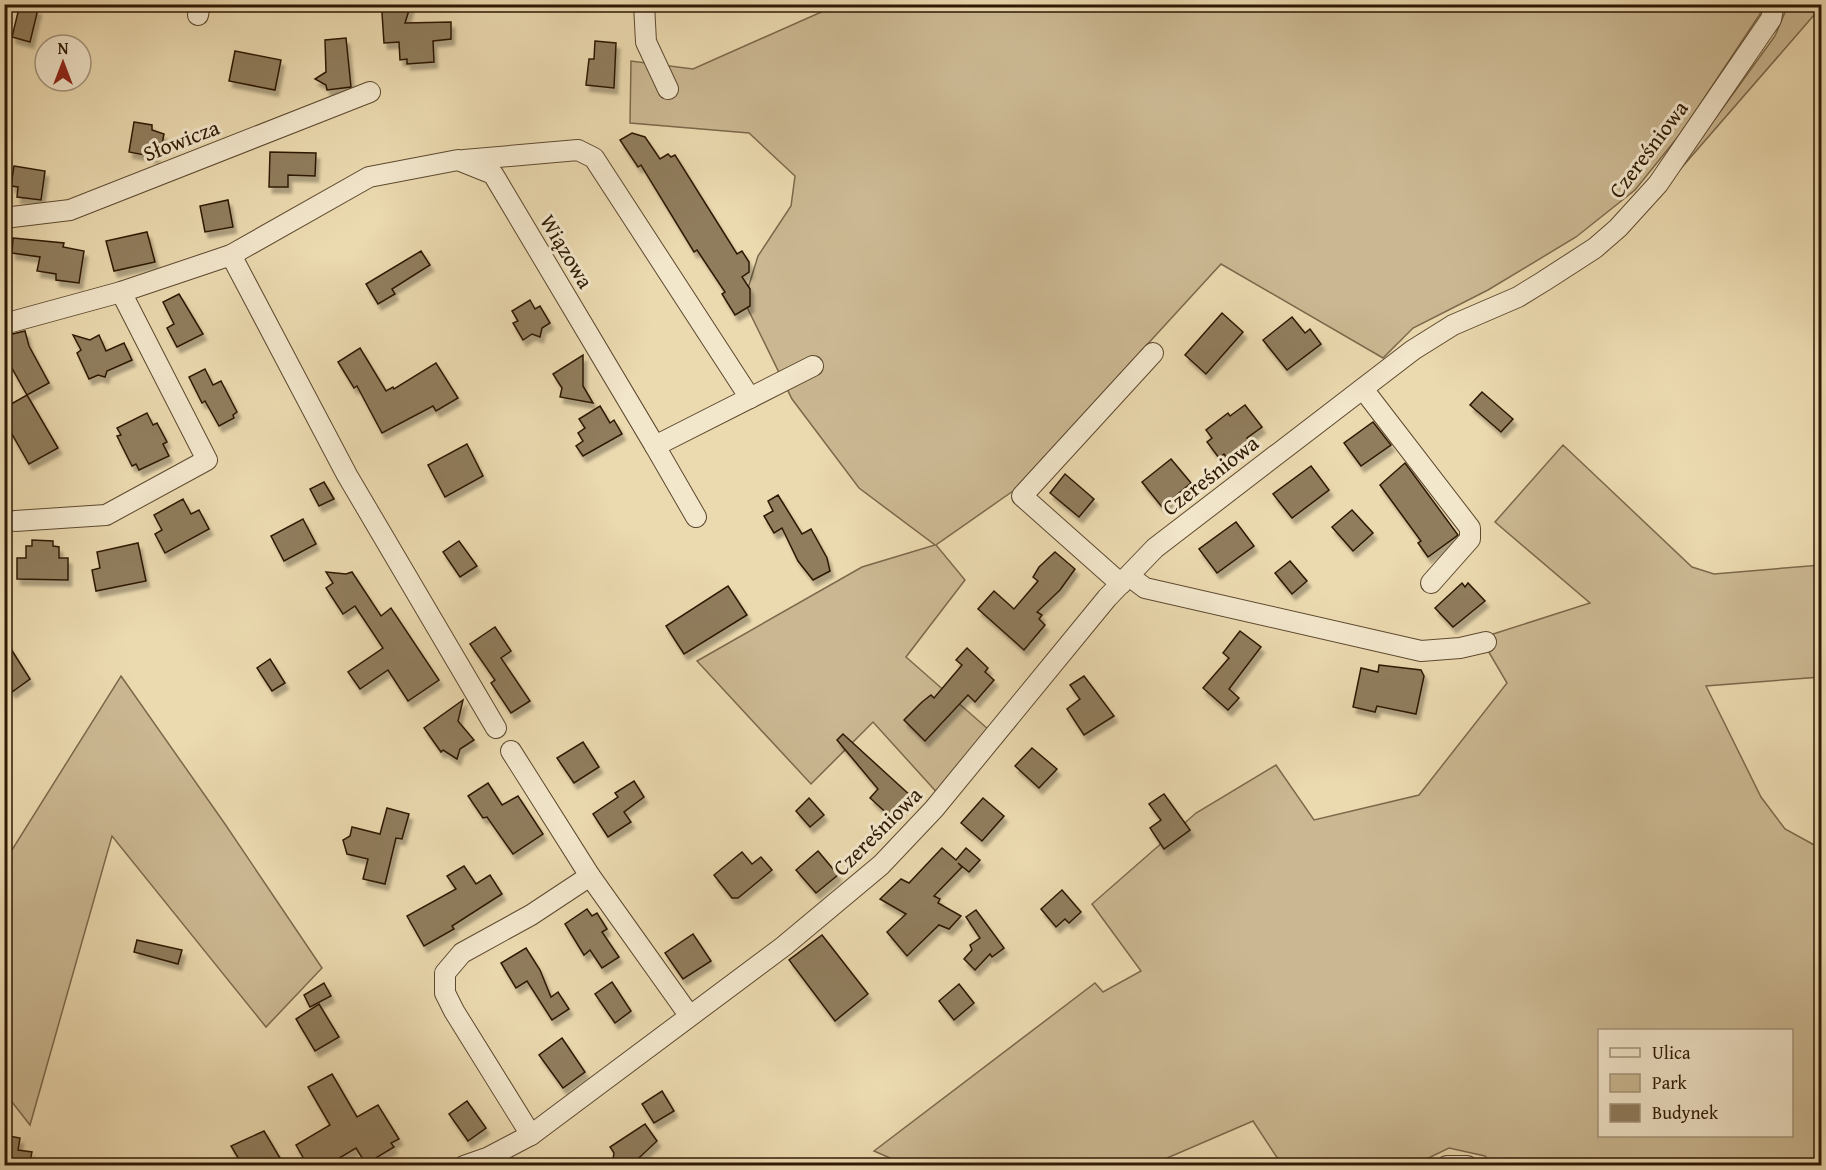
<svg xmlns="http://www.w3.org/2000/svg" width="1826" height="1170" font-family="'Gentium Book Plus',serif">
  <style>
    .green { fill: #cbb892; stroke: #7c684b; stroke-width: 1.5; fill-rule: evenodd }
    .building { fill: #907d5d; stroke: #2e1904; stroke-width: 1.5; filter: url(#shadow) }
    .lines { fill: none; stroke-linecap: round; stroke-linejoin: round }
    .street-casing { stroke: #5d492f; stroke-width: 22 }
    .street { stroke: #f2e6cb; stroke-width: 20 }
    .labels { text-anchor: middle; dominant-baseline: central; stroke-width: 6; stroke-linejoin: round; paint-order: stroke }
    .street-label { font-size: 22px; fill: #2e1904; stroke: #f2e6cb }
  </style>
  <defs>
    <filter id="shadow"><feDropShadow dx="3.5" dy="6" stdDeviation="1.5" flood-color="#0004"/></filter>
  </defs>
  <rect width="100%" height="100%" fill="#ebd9af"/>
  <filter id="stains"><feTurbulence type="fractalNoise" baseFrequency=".00333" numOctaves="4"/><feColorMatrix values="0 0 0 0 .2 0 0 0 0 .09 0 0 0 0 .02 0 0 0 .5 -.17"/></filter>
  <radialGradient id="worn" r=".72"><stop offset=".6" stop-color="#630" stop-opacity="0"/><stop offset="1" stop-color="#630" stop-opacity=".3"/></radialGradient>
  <g class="green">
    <polygon points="837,5 1762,5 1760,14 1681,133 1635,190 1576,237 1488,290 1413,328 1383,358 1221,264 1013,491 936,545 965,580 906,657 988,729 941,797 873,722 811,784 697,661 862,567 935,545 859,488 792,399 744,301 758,256 791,206 795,176 749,133 630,123 631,61 693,69"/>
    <polygon points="1788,5 1821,5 1821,7 1670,181 1775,36"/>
    <path d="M1563,445L1692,567L1714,574L1821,565V677L1706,686L1761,797L1785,829L1818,847L1821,845V1165L1493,1166L1485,1156L1449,1148L1414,1165H1282L1253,1121L1151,1165H906L874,1151L1095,983L1103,992L1141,971L1092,904L1196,813L1276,765L1314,820L1419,795L1507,683L1487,649L1495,645L1490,635L1590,603L1495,522ZM1600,1030H1792V1136H1600Z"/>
    <polygon points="121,676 225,824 322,968 266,1027 112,836 30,1125 5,1093 5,861"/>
  </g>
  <g class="building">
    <polygon points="20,4 38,9 30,42 12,37"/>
    <polygon points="384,4 411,4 405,23 451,22 451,39 433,41 434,62 407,64 407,59 400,60 399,42 384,43 382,13"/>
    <polygon points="346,38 351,87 327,90 326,85 315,79 326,72 325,40"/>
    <polygon points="595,41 616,43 614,88 586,85 589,59 594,59"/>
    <polygon points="235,51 281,60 275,90 229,81"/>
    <polygon points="134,122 152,125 152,130 164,134 161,149 157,148 155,157 129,152"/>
    <polygon points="632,133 645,137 660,159 668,154 671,157 675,155 737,254 742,251 749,262 749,272 742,277 750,289 750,306 735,315 722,294 725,292 697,250 694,252 641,165 638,167 620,140"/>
    <polygon points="270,152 316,153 315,176 288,175 288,187 269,187"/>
    <polygon points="14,166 45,171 41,200 17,197 18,187 11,186"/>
    <polygon points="228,200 233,227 205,232 200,206"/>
    <polygon points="147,232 155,262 114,271 106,241"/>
    <polygon points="13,238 64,243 63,247 84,251 79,283 56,280 56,274 37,271 40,257 12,253"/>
    <polygon points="421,251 430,265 392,289 395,294 378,304 366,284"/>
    <polygon points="179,294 203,334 177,347 167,328 174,324 163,302"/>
    <polygon points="530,300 535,309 540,306 550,323 542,328 540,337 532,334 523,340 513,323 518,321 512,311"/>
    <polygon points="1222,313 1243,332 1206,374 1185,355"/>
    <polygon points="1292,317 1305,333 1310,329 1321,344 1287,370 1263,340"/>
    <polygon points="25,331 29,346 49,383 27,395 4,354 4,336"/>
    <polygon points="73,335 90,340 99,335 106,351 124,343 132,360 107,371 105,377 98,375 89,379 77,353 81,350"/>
    <polygon points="360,348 386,391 393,387 394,389 436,363 458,398 436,411 433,406 382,433 357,386 354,388 338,362"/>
    <polygon points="583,355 583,386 593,403 560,397 562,388 553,374"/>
    <polygon points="205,369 213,385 221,381 237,412 233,415 234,418 219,426 205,401 202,403 189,377"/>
    <polygon points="1482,392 1513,419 1501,432 1470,405"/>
    <polygon points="27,395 58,448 29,464 4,420 4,408"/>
    <polygon points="1245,405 1262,427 1247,438 1249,441 1227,458 1224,454 1219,458 1207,442 1212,438 1206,430 1228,413 1230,416"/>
    <polygon points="600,406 610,423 614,420 622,434 583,456 576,446 583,441 578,433 585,428 579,419"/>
    <polygon points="147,413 153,425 157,423 167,442 163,444 169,456 139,470 136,464 132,466 117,436 121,435 117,428"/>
    <polygon points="1373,422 1391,445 1361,466 1344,443"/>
    <polygon points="467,444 483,476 445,497 428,465"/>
    <polygon points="1171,459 1191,483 1162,507 1142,482"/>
    <polygon points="1405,463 1458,535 1428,557 1418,543 1421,541 1380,485"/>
    <polygon points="1311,466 1329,490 1292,518 1273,494"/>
    <polygon points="1065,474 1094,499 1079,517 1050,493"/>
    <polygon points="324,482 334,499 319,506 310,489"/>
    <polygon points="778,495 802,534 811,529 827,558 830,571 813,580 798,561 782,528 774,533 764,516 773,511 768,501"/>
    <polygon points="183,499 191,514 199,510 209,529 165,553 155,534 162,530 154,515"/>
    <polygon points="1352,510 1373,533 1353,551 1332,527"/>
    <polygon points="303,519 316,544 284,561 271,536"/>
    <polygon points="1236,522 1254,546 1217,573 1199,549"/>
    <polygon points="32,540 53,541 53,546 59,547 59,558 68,558 68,580 17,579 17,558 26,558 26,546 32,546"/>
    <polygon points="459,541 477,566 460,577 443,552"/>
    <polygon points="138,543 146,581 96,591 92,570 100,568 97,552"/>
    <polygon points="1055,552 1075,569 1060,590 1037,612 1042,615 1039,619 1045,625 1024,650 978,609 994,591 1014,609 1038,581 1033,577 1039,567"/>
    <polygon points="1290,561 1307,581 1292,594 1275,573"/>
    <polygon points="326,572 346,574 352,572 381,616 391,608 439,680 408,701 388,670 360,689 348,672 383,648 355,606 343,614 326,588 333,583"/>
    <polygon points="1462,583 1465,587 1468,583 1485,601 1453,627 1435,608"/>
    <polygon points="728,586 747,615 684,654 666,626"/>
    <polygon points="495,627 511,651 501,658 530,701 511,713 491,683 495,680 470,644"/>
    <polygon points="1240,631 1261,647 1229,689 1239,698 1228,710 1203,688 1229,658 1223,653"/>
    <polygon points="4,638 30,679 12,692 4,681"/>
    <polygon points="967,648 988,668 985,672 994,680 975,702 968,695 925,741 904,720 922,702 931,695 934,698 962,665 956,660"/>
    <polygon points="270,659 285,683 272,691 257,668"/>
    <polygon points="1379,665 1421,670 1424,676 1416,714 1377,706 1375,712 1353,707 1361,668 1378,672"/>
    <polygon points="1084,676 1114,716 1084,735 1067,709 1080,699 1070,685"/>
    <polygon points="463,700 458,721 474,740 460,749 457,759 443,750 441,752 424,728"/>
    <polygon points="843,734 912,797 892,818 870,798 878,789 837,740"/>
    <polygon points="583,742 599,767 574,783 557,758"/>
    <polygon points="1032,748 1057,769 1039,788 1015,766"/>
    <polygon points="634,781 644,797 624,812 631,822 608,837 593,814 618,797 615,793"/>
    <polygon points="488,783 502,805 518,796 543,834 513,854 487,817 483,818 468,796"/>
    <polygon points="1164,794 1190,830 1164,849 1150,828 1161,820 1149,804"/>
    <polygon points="809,798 824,815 810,827 796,811"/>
    <polygon points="983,798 1004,816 982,841 961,823"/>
    <polygon points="387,808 409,814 402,839 396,838 385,884 363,879 368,859 347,854 343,840 350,836 352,827 380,834"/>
    <polygon points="942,848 956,860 966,848 980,860 969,872 958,863 962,867 934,896 940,899 938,903 961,916 949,929 939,925 907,956 887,932 906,914 880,899 901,879 909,883"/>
    <polygon points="818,851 838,875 816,893 796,870"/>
    <polygon points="742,852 752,864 761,857 772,870 738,898 732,898 714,875"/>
    <polygon points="464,866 476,884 490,875 502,894 452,926 454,929 424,946 407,916 456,889 447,876"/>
    <polygon points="1062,890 1081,912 1069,923 1065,919 1056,927 1041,909"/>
    <polygon points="587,909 592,916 597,913 607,929 602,932 619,957 602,968 590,950 584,955 565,924"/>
    <polygon points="976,910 1004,948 992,957 990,954 975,970 964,959 972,950 970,945 980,938 966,917"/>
    <polygon points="693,934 711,961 683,979 665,953"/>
    <polygon points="822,935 868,994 835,1021 789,960"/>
    <polygon points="137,940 182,950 178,964 134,952"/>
    <polygon points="526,948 540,970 551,997 558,992 569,1009 552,1020 527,981 516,988 501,963"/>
    <polygon points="612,982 631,1011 615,1023 595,994"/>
    <polygon points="324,983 331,996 310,1007 304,995"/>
    <polygon points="959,984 974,1003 954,1020 939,1001"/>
    <polygon points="319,1004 339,1037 315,1051 296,1019"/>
    <polygon points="562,1038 585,1072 563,1088 539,1055"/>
    <polygon points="332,1074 357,1117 378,1105 399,1139 391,1143 394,1147 366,1164 356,1148 326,1166 308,1166 296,1145 330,1125 308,1087"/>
    <polygon points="662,1091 674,1111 654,1123 642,1104"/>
    <polygon points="467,1101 486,1128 468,1141 449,1114"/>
    <polygon points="645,1124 657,1141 641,1156 628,1166 621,1166 613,1159 614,1153 610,1147"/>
    <polygon points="264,1131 280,1158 268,1166 243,1166 231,1146"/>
    <polygon points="4,1135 20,1138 18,1150 32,1152 29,1166 4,1166"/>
  </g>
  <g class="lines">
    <g class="street-casing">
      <g id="street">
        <polyline points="644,4 646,42 668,89"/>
        <polyline points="198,15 200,4"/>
        <polyline points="464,160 578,150 594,158 750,398"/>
        <polyline points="4,218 70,210 370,92"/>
        <polyline points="231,255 347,475 496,728"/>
        <polyline points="4,324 121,292 231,255 369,177 458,160 493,174 655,446 813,366"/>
        <polyline points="1363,389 1470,528 1470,539 1431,583"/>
        <polyline points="655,446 696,517"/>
        <polyline points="15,521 106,515 207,460 121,292"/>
        <polyline points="1129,576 1145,588 1421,651 1460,648 1486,642"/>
        <polyline points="1121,584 1022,496 1153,353"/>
        <polyline points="511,751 590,876 689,1015"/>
        <polyline points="531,1135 454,1011 445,993 445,973 462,953 531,915 590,876"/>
        <polyline points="464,1166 487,1158 531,1135 784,946 881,865 934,809 1107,598 1155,548 1413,350 1453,325 1518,297 1544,281 1595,248 1618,228 1658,184 1771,19 1774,4"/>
        <polyline points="1447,1166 1467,1166"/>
      </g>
    </g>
    <use href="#street" class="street"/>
  </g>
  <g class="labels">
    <g class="street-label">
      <text transform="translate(181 140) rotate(-21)">Słowicza</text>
      <text transform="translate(1648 149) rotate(-53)">Czereśniowa</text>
      <text transform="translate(567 251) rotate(59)">Wiązowa</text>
      <text transform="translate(1210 475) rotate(-38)">Czereśniowa</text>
      <text transform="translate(877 831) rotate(-45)">Czereśniowa</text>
    </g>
  </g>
  <rect width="1826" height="1170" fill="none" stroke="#ebd9af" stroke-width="24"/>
  <rect x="6" y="6" width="1814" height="1158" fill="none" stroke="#2e1904" stroke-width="3"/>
  <rect x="12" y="12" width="1802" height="1146" fill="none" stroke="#2e1904" stroke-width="1.5"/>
  <rect x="1598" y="1029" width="195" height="108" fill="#f2e6cb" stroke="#a4947b" stroke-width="1.5"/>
  <rect x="1610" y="1048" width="30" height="9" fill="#f2e6cb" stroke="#a4947b" stroke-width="1.5"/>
  <text x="1652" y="1059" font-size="18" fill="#2e1904">Ulica</text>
  <rect x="1610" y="1074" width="30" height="18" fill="#cbb892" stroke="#a4947b" stroke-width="1.5"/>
  <text x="1652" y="1089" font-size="18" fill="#2e1904">Park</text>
  <rect x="1610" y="1104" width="30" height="18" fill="#907d5d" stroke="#a4947b" stroke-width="1.5"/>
  <text x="1652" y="1119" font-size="18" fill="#2e1904">Budynek</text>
  <g transform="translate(63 63)"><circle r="28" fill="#f2e6cb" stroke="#a4947b" stroke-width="1.5"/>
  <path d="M0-4.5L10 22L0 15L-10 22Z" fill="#8f2418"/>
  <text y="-9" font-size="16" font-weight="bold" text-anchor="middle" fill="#2e1904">N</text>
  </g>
  <rect width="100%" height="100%" filter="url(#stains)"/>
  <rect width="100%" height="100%" fill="url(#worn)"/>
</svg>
